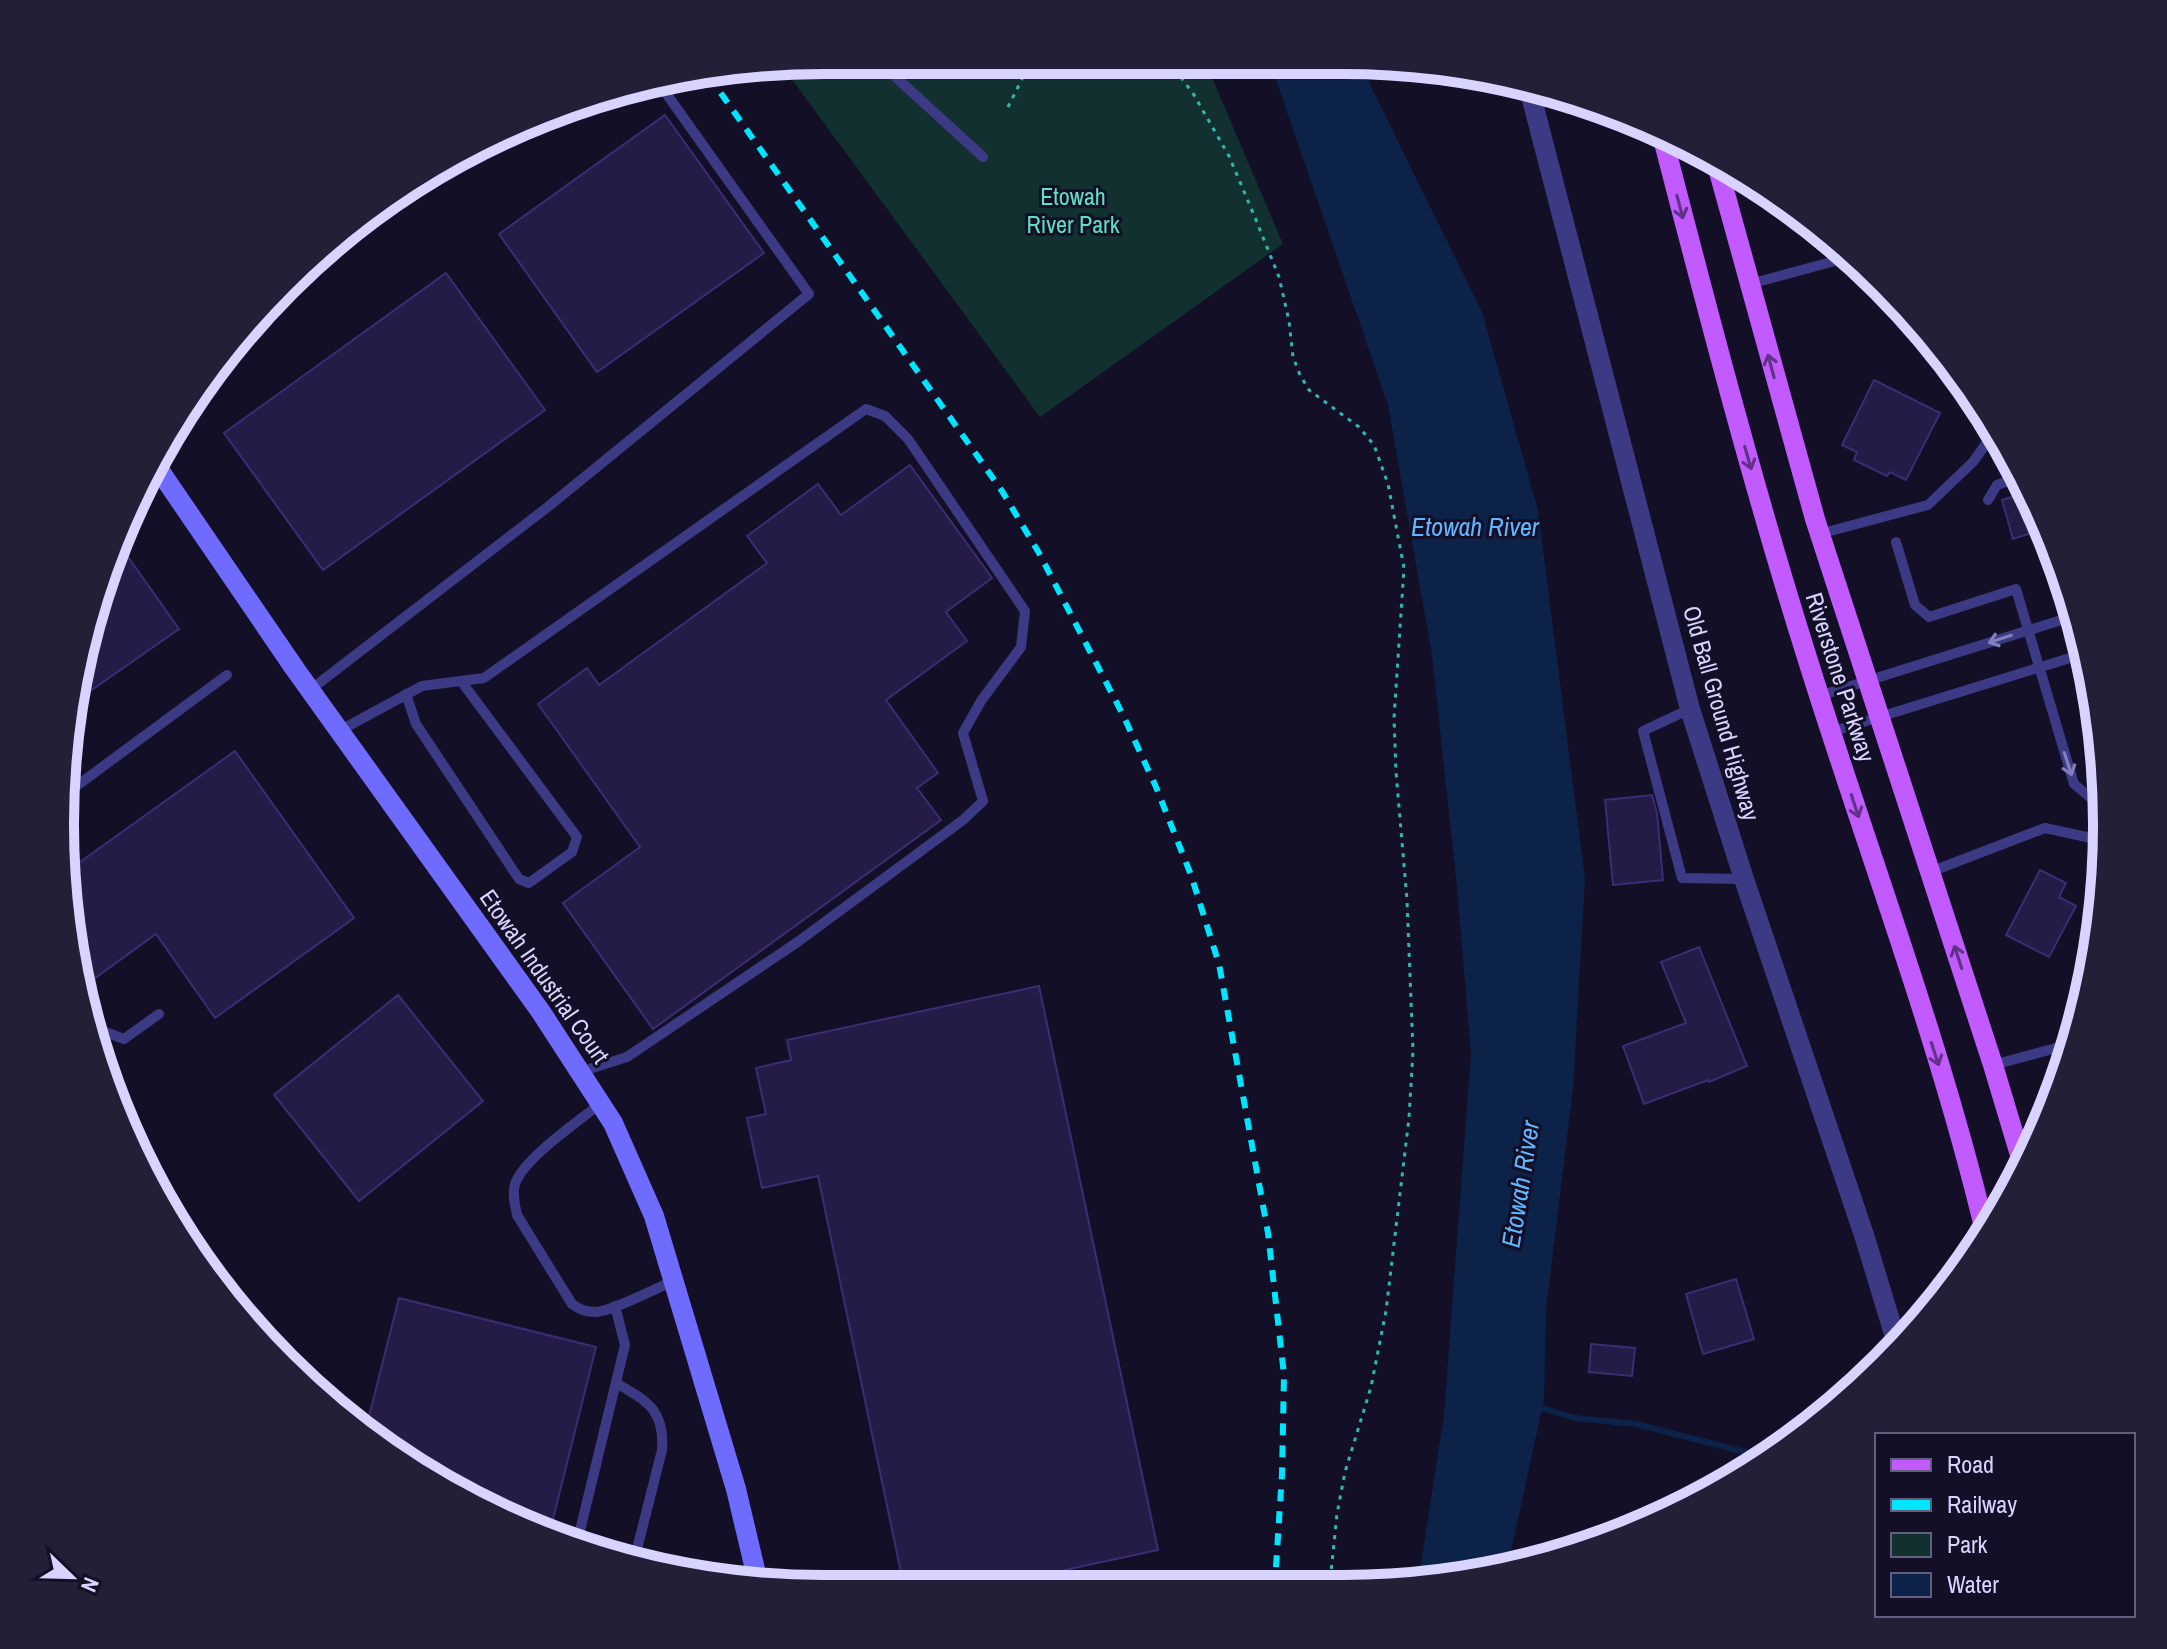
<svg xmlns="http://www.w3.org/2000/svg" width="2167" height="1649" font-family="'Archivo Narrow',sans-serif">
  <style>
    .green { fill: #12302f }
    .water { fill: #0c2248 }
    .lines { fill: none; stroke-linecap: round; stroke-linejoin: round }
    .stream { stroke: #0c2248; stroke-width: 6 }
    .building { fill: #241b47; stroke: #3b2d73; stroke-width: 2 }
    .path { stroke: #2fb8b0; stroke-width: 3; stroke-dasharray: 4 6; stroke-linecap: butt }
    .lane { stroke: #3d3a85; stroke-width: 10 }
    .street { stroke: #3d3a85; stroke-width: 20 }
    .secondary { stroke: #6f6bff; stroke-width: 20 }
    .primary { stroke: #c25bff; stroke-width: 20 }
    .rail { stroke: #00e5ff; stroke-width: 6; stroke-dasharray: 12 10; stroke-linecap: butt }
    .oneway { stroke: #623188 }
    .oneway2 { stroke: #837fbc }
    .labels { text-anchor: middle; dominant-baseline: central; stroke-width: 6; stroke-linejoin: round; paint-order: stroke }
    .park-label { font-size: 24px; fill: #5fe0c0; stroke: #130f26 }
    .street-label { font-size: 24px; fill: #d9d4ff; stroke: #130f26 }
    .water-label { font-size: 26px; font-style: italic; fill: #62b6ff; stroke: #130f26 }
    .rim { fill: none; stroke: #d9d4ff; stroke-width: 10 }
  </style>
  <rect width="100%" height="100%" fill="#130f26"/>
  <polygon class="green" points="825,60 1205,61 1283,244 1040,417 782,66"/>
  <polygon class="water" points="1268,61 1359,62 1482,312 1538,510 1585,879 1573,1088 1546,1310 1544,1399 1508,1565 1442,1583 1418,1583 1444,1415 1471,1053 1457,887 1432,655 1388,405 1274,74"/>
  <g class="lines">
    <polyline class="stream" points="1542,1408 1575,1418 1636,1424 1749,1453 1765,1461"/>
  </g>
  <g class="building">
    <polygon points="665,115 764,253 597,372 499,234"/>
    <polygon points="446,273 545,410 323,570 224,433"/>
    <polygon points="1874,380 1940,413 1906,480 1890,472 1887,476 1854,460 1857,452 1842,445"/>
    <polygon points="910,465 992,578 946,612 967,641 886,700 938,773 917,788 941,820 653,1029 563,903 640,847 538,704 587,668 599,685 767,563 747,536 818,484 841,515"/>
    <polygon points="2028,492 2047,528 2013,539 2002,500"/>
    <polygon points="119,544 179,629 73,703 75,675"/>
    <polygon points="235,751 354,918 215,1018 156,934 91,981 80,965 62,875"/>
    <polygon points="1652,795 1657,813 1663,880 1613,885 1605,800"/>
    <polygon points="2040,870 2066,883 2059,897 2076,906 2049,957 2006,935"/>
    <polygon points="1699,947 1747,1066 1709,1082 1708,1080 1644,1104 1623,1046 1686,1023 1661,962"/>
    <polygon points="1039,986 1158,1550 1009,1582 903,1582 818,1176 762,1188 747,1118 766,1114 756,1068 791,1060 787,1040"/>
    <polygon points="398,995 483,1101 359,1201 274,1095"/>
    <polygon points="1736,1279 1754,1339 1703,1354 1686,1294"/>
    <polygon points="399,1298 596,1347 549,1535 442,1486 366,1428"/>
    <polygon points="1591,1344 1635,1348 1632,1376 1589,1372"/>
  </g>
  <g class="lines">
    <g class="path">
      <polyline points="1169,61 1194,95 1229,156 1256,220 1279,277 1289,321 1293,357 1300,375 1309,390 1359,427 1374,445 1388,484 1404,568 1394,718 1396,772 1407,900 1413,1051 1409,1118 1386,1311 1371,1387 1345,1472 1337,1514 1330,1582"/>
      <polyline points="1008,107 1031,61"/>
    </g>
    <g class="lane">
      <polyline points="877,60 983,157"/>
      <polyline points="1750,284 1846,258"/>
      <polyline points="1988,500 1997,485 2019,477"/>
      <polyline points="1819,534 1928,505 1973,462 1995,431"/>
      <polyline points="1896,542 1915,605 1929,617 2016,589 2074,784 2091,798 2104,794"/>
      <polyline points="310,690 549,506 809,294 658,82"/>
      <polyline points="406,694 416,724 519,879 529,883 572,852 577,837 461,681"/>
      <polyline points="1819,696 2074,616"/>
      <polyline points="1690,709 1643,731 1682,878 1744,879"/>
      <polyline points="339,731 422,686 484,678 866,409 885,416 908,439 1025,611 1021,647 981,701 963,733 983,801 963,820 799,941 627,1057 580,1072"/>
      <polyline points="1831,732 2086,653"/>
      <polyline points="67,793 227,675"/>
      <polyline points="1930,872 2045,828 2105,841"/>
      <polyline points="91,1022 95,1028 124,1039 159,1014"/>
      <polyline points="2055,1048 2062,1072"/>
      <polyline points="1993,1065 2071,1044"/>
      <path d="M601,1103C578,1122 524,1158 515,1184C512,1194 515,1205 517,1215L572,1304C580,1310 586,1312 596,1312C613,1311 656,1288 674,1281"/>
      <path d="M616,1383C647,1401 665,1410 662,1450L634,1561"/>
      <polyline points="578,1548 577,1543 625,1345 615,1306"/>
    </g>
    <polyline class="street" points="1528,84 1690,709 1744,879 1865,1238 1898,1347"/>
    <polyline class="secondary" points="155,464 295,669 541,1012 613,1123 654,1216 736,1489 758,1582"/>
    <g class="primary">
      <path d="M1661,131C1706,305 1751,479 1805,651C1865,845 1939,1037 1986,1235"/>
      <polyline points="1716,161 1815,519 1993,1065 2023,1165"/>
    </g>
    <polyline class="rail" points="708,75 1002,491 1039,553 1123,715 1156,787 1191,875 1219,964 1268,1233 1284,1375 1282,1474 1275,1582"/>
  </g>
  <defs><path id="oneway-shaft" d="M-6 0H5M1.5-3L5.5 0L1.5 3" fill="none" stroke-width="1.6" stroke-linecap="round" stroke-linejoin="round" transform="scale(2)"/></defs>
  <g class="oneway">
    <use href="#oneway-shaft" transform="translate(1680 207) rotate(75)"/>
    <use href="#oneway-shaft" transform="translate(1771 366) rotate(-105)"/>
    <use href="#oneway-shaft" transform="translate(1748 458) rotate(74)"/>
    <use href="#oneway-shaft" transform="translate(1855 806) rotate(72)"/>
    <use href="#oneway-shaft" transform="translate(1958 957) rotate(-108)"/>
    <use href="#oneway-shaft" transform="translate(1935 1054) rotate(72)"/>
  </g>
  <g class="oneway2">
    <use href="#oneway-shaft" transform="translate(2000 639) rotate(162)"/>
    <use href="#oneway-shaft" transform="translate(2068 764) rotate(72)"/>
  </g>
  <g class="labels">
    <g class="park-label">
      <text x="1073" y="196">Etowah<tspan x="1073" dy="28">River Park</tspan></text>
    </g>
    <g class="street-label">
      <text transform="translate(1841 677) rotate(72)">Riverstone Parkway</text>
      <text transform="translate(1722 713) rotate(74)">Old Ball Ground Highway</text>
      <text transform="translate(545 976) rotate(55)">Etowah Industrial Court</text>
    </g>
    <g class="water-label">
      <text x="1475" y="526">Etowah River</text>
      <text transform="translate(1520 1184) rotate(-81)">Etowah River</text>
    </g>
  </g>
  <path d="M0 0H2167V1649H0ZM824 74H1343A750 750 0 0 1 2093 824V825A750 750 0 0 1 1343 1575H824A750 750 0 0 1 74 825V824A750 750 0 0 1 824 74Z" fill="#231f37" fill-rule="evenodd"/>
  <path class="rim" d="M824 74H1343A750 750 0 0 1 2093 824V825A750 750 0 0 1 1343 1575H824A750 750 0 0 1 74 825V824A750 750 0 0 1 824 74Z"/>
  <rect x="1875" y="1433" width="260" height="184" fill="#130f26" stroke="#625e7d" stroke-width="2"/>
  <rect x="1891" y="1459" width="40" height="12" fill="#c25bff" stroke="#625e7d" stroke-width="2"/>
  <text x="1947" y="1473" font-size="24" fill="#d9d4ff">Road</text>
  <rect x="1891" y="1499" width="40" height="12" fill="#00e5ff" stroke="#625e7d" stroke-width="2"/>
  <text x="1947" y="1513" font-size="24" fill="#d9d4ff">Railway</text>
  <rect x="1891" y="1533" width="40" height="24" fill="#12302f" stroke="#625e7d" stroke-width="2"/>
  <text x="1947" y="1553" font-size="24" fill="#d9d4ff">Park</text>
  <rect x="1891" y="1573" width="40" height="24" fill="#0c2248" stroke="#625e7d" stroke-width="2"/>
  <text x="1947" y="1593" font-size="24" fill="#d9d4ff">Water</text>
  <g transform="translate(72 1577) rotate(113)" stroke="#130f26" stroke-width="6" paint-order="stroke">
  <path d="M0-6L14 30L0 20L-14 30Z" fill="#d9d4ff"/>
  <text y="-12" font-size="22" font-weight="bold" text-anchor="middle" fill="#d9d4ff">N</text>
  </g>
</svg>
